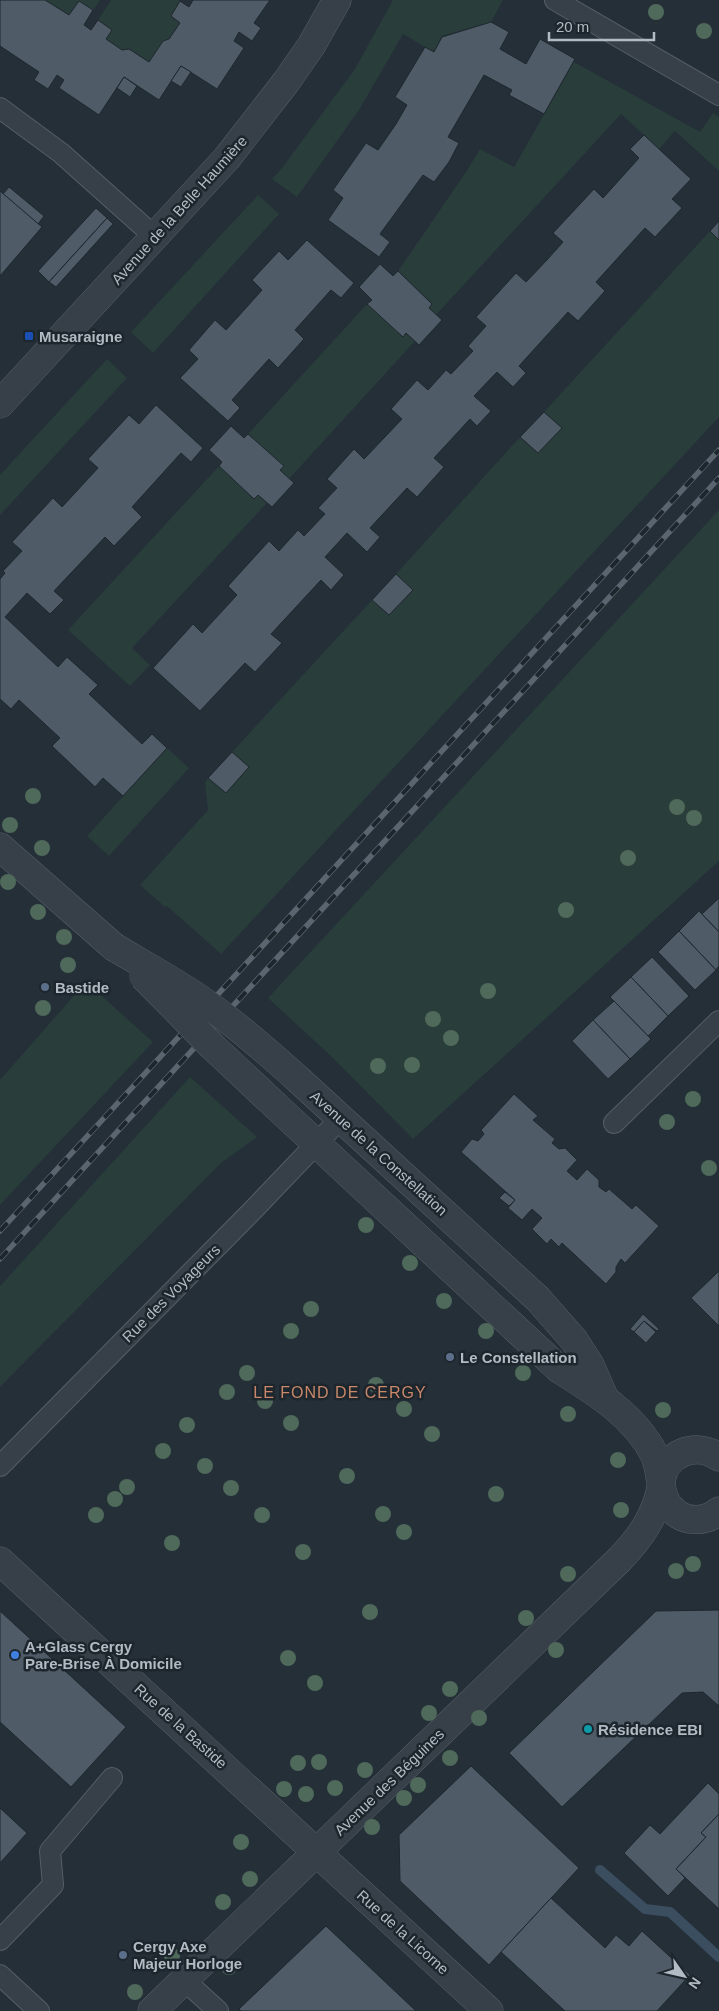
<svg xmlns="http://www.w3.org/2000/svg" width="719" height="2011" font-family="Arial,sans-serif">
  <style>
    .green { fill: #293d3b }
    .lines { fill: none; stroke-linecap: round; stroke-linejoin: round }
    .stream { stroke: #3b4e5f; stroke-width: 10 }
    .building { fill: #4f5b66; stroke: #1f272f }
    .service-casing { stroke: #555e66; stroke-width: 22 }
    .minor-casing { stroke: #555e66; stroke-width: 29 }
    .tertiary-casing { stroke: #555e66; stroke-width: 29 }
    .service { stroke: #374048; stroke-width: 20 }
    .minor { stroke: #374048; stroke-width: 28 }
    .tertiary { stroke: #374048; stroke-width: 28 }
    .rail-casing { stroke: #5a656f; stroke-width: 5.5 }
    .rail { stroke: #1d252d; stroke-width: 4; stroke-dasharray: 11; stroke-linecap: butt }
    .tertiary-bridge-casing { stroke: #555e66; stroke-width: 29; stroke-linecap: butt }
    .tertiary-bridge { stroke: #374048; stroke-width: 28 }
    .tree { fill: #4f695b }
    .transit-dot { fill: #1a4fb4; stroke: #1d252d; stroke-width: 2 }
    .service-dot { fill: #5c6f8a; stroke: #1d252d; stroke-width: 2 }
    .shop-dot { fill: #3f7fe0; stroke: #1d252d; stroke-width: 2 }
    .culture-dot { fill: #0f9aa8; stroke: #1d252d; stroke-width: 2 }
    .labels { text-anchor: middle; dominant-baseline: central; stroke-width: 5; stroke-linejoin: round; paint-order: stroke }
    .street-label { font-size: 15px; fill: #b2bbc4; stroke: #1d252d }
    .poi-label { font-size: 15px; font-weight: bold; fill: #b2bbc4; stroke: #1d252d; text-anchor: start }
    .neighbourhood-label { font-size: 16px; letter-spacing: 1px; fill: #c88869; stroke: #1d252d }
  </style>
  <rect width="100%" height="100%" fill="#242f38"/>
  <g class="green">
    <polygon points="45,0 100,0 93,10 79,1 69,15"/>
    <polygon points="111,0 178,0 180,1 171,16 180,23 169,39 149,62 129,49 122,50 106,39 112,30 98,20"/>
    <polygon points="393,0 503,0 491,22 442,36 434,52 403,34 359,110 297,197 272,179 282,168 355,69"/>
    <polygon points="574,62 700,132 713,113 719,117 719,171 675,131 659,149 621,114 436,315 429,308 432,303 398,271 466,172 480,149 514,167"/>
    <polygon points="258,195 279,214 153,353 131,332"/>
    <polygon points="710,231 719,240 719,417 221,954 167,906 165,907 140,885 208,810 205,783 208,778 226,793 248,768 232,752 372,600 389,615 413,590 396,574 520,437 538,453 561,428 544,412"/>
    <polygon points="367,304 403,336 406,333 415,341 289,479 280,470 283,466 248,434"/>
    <polygon points="107,359 127,378 0,515 0,475"/>
    <polygon points="219,466 254,499 258,495 267,503 132,648 150,665 130,686 68,630"/>
    <polygon points="719,510 719,861 413,1139 332,1057 268,998"/>
    <polygon points="167,748 189,768 109,856 87,836"/>
    <polygon points="86,982 153,1042 0,1205 0,1080"/>
    <polygon points="190,1077 257,1137 221,1163 0,1387 0,1286"/>
  </g>
  <g class="lines">
    <polyline class="stream" points="600,1870 645,1909 670,1912 719,1957"/>
  </g>
  <g class="building">
    <polygon points="0,0 45,0 69,15 79,1 93,10 84,25 91,30 98,20 112,30 106,39 122,50 129,49 149,62 163,41 169,39 180,23 171,16 180,1 189,7 193,0 270,0 254,23 261,28 252,41 239,32 234,41 244,48 217,89 181,66 159,100 124,77 99,115 59,88 64,80 57,75 48,89 34,80 39,72 0,46"/>
    <polygon points="491,22 509,32 500,49 526,64 540,39 575,59 544,114 509,95 512,90 484,75 448,137 459,143 449,162 434,182 423,175 380,234 390,242 379,257 328,220 343,198 333,190 366,143 378,150 396,124 407,105 395,97 425,47 434,52 442,37"/>
    <polygon points="181,66 191,72 181,87 171,81"/>
    <polygon points="124,77 137,86 130,97 117,88"/>
    <polygon points="644,135 691,179 672,199 682,208 655,237 645,228 596,282 605,291 578,321 568,312 519,366 526,373 513,387 497,372 474,396 491,411 477,426 470,419 434,458 444,467 417,497 407,488 370,528 380,537 367,552 347,533 325,557 344,575 331,590 321,580 271,634 282,643 255,672 245,663 200,711 153,668 193,624 202,633 237,595 228,586 269,541 279,551 298,530 304,536 325,514 318,508 337,488 327,479 354,449 364,459 402,419 391,409 417,380 428,390 446,370 451,374 473,351 468,346 486,326 476,317 516,273 526,282 546,261 563,242 553,233 594,189 603,198 639,158 630,149"/>
    <polygon points="9,187 44,216 38,224 3,194"/>
    <polygon points="0,191 42,227 0,276"/>
    <polygon points="96,208 107,218 49,282 38,271"/>
    <polygon points="107,218 113,224 56,287 49,282"/>
    <polygon points="719,221 719,240 710,231"/>
    <polygon points="307,240 354,283 341,298 331,290 295,330 304,339 278,368 269,359 232,400 240,408 228,421 180,378 198,359 189,350 215,320 226,330 245,309 262,290 252,280 279,251 288,260"/>
    <polygon points="380,264 393,276 398,271 432,304 429,308 442,320 419,345 406,333 403,337 367,304 372,300 359,287"/>
    <polygon points="156,405 203,448 191,462 181,453 132,507 142,517 114,546 105,537 54,591 64,600 50,614 27,593 5,617 58,667 67,657 98,685 89,694 142,744 152,734 167,748 123,796 103,778 95,787 52,746 60,738 19,700 11,709 0,699 0,579 5,573 3,571 22,551 12,542 53,498 62,507 98,468 88,459 129,415 139,424"/>
    <polygon points="544,412 562,428 538,453 520,437"/>
    <polygon points="231,426 244,438 248,434 284,466 280,470 294,483 272,507 258,495 254,499 219,466 222,462 209,450"/>
    <polygon points="396,574 413,590 389,615 372,600"/>
    <polygon points="232,752 249,767 226,793 208,778"/>
    <polygon points="719,898 719,932 702,914"/>
    <polygon points="699,911 719,932 719,966 716,970 679,931"/>
    <polygon points="679,931 716,970 695,990 658,952"/>
    <polygon points="652,957 689,996 668,1016 631,977"/>
    <polygon points="631,977 668,1016 648,1036 610,997"/>
    <polygon points="614,1001 651,1039 630,1059 593,1020"/>
    <polygon points="593,1020 630,1059 608,1079 572,1041"/>
    <polygon points="514,1094 538,1116 533,1120 555,1139 552,1143 559,1149 565,1148 577,1160 567,1171 577,1180 587,1169 599,1180 599,1187 606,1192 609,1189 632,1209 636,1205 659,1226 625,1263 621,1259 616,1267 616,1272 606,1284 562,1243 559,1247 551,1239 547,1244 532,1229 542,1218 532,1209 522,1220 508,1208 515,1200 461,1152 472,1139 478,1141 484,1134 481,1130"/>
    <polygon points="505,1192 515,1200 509,1206 499,1198"/>
    <polygon points="719,1271 719,1326 691,1298"/>
    <polygon points="643,1314 659,1329 657,1331 644,1321 634,1332 630,1329"/>
    <polygon points="644,1321 656,1332 646,1343 634,1332"/>
    <polygon points="719,1610 719,1706 703,1692 682,1693 562,1807 509,1753 656,1611"/>
    <polygon points="0,1611 126,1727 71,1787 0,1722"/>
    <polygon points="471,1766 579,1868 489,1965 400,1881 399,1835"/>
    <polygon points="708,1783 719,1794 719,1814 701,1833 706,1837 676,1869 685,1878 668,1896 624,1853 650,1825 660,1834"/>
    <polygon points="0,1808 27,1833 0,1863"/>
    <polygon points="719,1814 719,1909 676,1869 706,1837 701,1833"/>
    <polygon points="551,1898 605,1948 616,1935 629,1946 642,1931 690,1975 657,2011 565,2011 501,1952"/>
    <polygon points="326,1926 416,2011 241,2011 239,2009"/>
  </g>
  <g class="lines">
    <g class="service-casing">
      <g id="service">
        <polyline points="555,0 719,95"/>
        <polyline points="0,108 61,153 155,237"/>
        <polyline points="614,1123 719,1021"/>
        <polyline points="0,1466 255,1208 340,1119"/>
        <polyline points="0,1940 53,1885 50,1851 112,1778"/>
        <polyline points="0,1975 39,2011"/>
        <polyline points="184,1980 218,2011"/>
      </g>
    </g>
    <g class="minor-casing">
      <polyline id="minor" points="0,1561 489,2011"/>
    </g>
    <g class="tertiary-casing">
      <g id="tertiary">
        <polyline points="0,404 227,158 286,82 311,46 337,0"/>
        <polyline points="0,847 114,947"/>
        <polyline points="301,1082 538,1299 574,1340 590,1365 605,1399"/>
        <path d="M277,1107L559,1369C594,1391 635,1416 654,1454C664,1474 656,1499 676,1513C689,1523 707,1521 719,1511"/>
        <path d="M661,1481C665,1453 696,1441 719,1457"/>
        <path d="M152,2011L620,1559C640,1538 655,1517 661,1488"/>
      </g>
    </g>
    <use href="#service" class="service"/>
    <use href="#minor" class="minor"/>
    <use href="#tertiary" class="tertiary"/>
    <g class="rail-casing">
      <g id="rail">
        <polyline points="0,1231 719,450"/>
        <polyline points="0,1259 719,478"/>
      </g>
    </g>
    <use href="#rail" class="rail"/>
    <g class="tertiary-bridge-casing">
      <g id="tertiary-bridge">
        <path d="M114,947C141,963 170,979 197,997C234,1022 268,1052 301,1082"/>
        <polyline points="143,976 212,1046 277,1107"/>
      </g>
    </g>
    <use href="#tertiary-bridge" class="tertiary-bridge"/>
  </g>
  <g class="tree">
    <circle cx="656" cy="12" r="8"/>
    <circle cx="704" cy="31" r="8"/>
    <circle cx="33" cy="796" r="8"/>
    <circle cx="677" cy="807" r="8"/>
    <circle cx="694" cy="818" r="8"/>
    <circle cx="10" cy="825" r="8"/>
    <circle cx="42" cy="848" r="8"/>
    <circle cx="628" cy="858" r="8"/>
    <circle cx="8" cy="882" r="8"/>
    <circle cx="566" cy="910" r="8"/>
    <circle cx="38" cy="912" r="8"/>
    <circle cx="64" cy="937" r="8"/>
    <circle cx="68" cy="965" r="8"/>
    <circle cx="488" cy="991" r="8"/>
    <circle cx="43" cy="1008" r="8"/>
    <circle cx="433" cy="1019" r="8"/>
    <circle cx="451" cy="1038" r="8"/>
    <circle cx="412" cy="1065" r="8"/>
    <circle cx="378" cy="1066" r="8"/>
    <circle cx="693" cy="1099" r="8"/>
    <circle cx="667" cy="1122" r="8"/>
    <circle cx="709" cy="1168" r="8"/>
    <circle cx="366" cy="1225" r="8"/>
    <circle cx="410" cy="1263" r="8"/>
    <circle cx="444" cy="1301" r="8"/>
    <circle cx="311" cy="1309" r="8"/>
    <circle cx="291" cy="1331" r="8"/>
    <circle cx="486" cy="1331" r="8"/>
    <circle cx="247" cy="1373" r="8"/>
    <circle cx="523" cy="1373" r="8"/>
    <circle cx="376" cy="1385" r="8"/>
    <circle cx="227" cy="1392" r="8"/>
    <circle cx="265" cy="1401" r="8"/>
    <circle cx="404" cy="1409" r="8"/>
    <circle cx="663" cy="1410" r="8"/>
    <circle cx="568" cy="1414" r="8"/>
    <circle cx="291" cy="1423" r="8"/>
    <circle cx="187" cy="1425" r="8"/>
    <circle cx="432" cy="1434" r="8"/>
    <circle cx="163" cy="1451" r="8"/>
    <circle cx="618" cy="1460" r="8"/>
    <circle cx="205" cy="1466" r="8"/>
    <circle cx="347" cy="1476" r="8"/>
    <circle cx="127" cy="1487" r="8"/>
    <circle cx="231" cy="1488" r="8"/>
    <circle cx="496" cy="1494" r="8"/>
    <circle cx="115" cy="1499" r="8"/>
    <circle cx="621" cy="1510" r="8"/>
    <circle cx="383" cy="1514" r="8"/>
    <circle cx="96" cy="1515" r="8"/>
    <circle cx="262" cy="1515" r="8"/>
    <circle cx="404" cy="1532" r="8"/>
    <circle cx="172" cy="1543" r="8"/>
    <circle cx="303" cy="1552" r="8"/>
    <circle cx="693" cy="1564" r="8"/>
    <circle cx="676" cy="1571" r="8"/>
    <circle cx="568" cy="1574" r="8"/>
    <circle cx="370" cy="1612" r="8"/>
    <circle cx="526" cy="1618" r="8"/>
    <circle cx="556" cy="1650" r="8"/>
    <circle cx="288" cy="1658" r="8"/>
    <circle cx="315" cy="1683" r="8"/>
    <circle cx="450" cy="1689" r="8"/>
    <circle cx="429" cy="1713" r="8"/>
    <circle cx="479" cy="1718" r="8"/>
    <circle cx="450" cy="1758" r="8"/>
    <circle cx="319" cy="1762" r="8"/>
    <circle cx="298" cy="1763" r="8"/>
    <circle cx="365" cy="1770" r="8"/>
    <circle cx="418" cy="1785" r="8"/>
    <circle cx="335" cy="1788" r="8"/>
    <circle cx="284" cy="1789" r="8"/>
    <circle cx="306" cy="1794" r="8"/>
    <circle cx="404" cy="1798" r="8"/>
    <circle cx="372" cy="1827" r="8"/>
    <circle cx="241" cy="1842" r="8"/>
    <circle cx="250" cy="1879" r="8"/>
    <circle cx="223" cy="1902" r="8"/>
    <circle cx="172" cy="1956" r="8"/>
    <circle cx="229" cy="1967" r="8"/>
    <circle cx="135" cy="1992" r="8"/>
  </g>
  <rect class="transit-dot" x="24" y="331" width="10" height="10" rx="2.5"/>
  <g class="service-dot">
    <circle cx="45" cy="987" r="5"/>
    <circle cx="450" cy="1357" r="5"/>
    <circle cx="123" cy="1955" r="5"/>
  </g>
  <circle class="shop-dot" cx="15" cy="1655" r="5"/>
  <circle class="culture-dot" cx="588" cy="1729" r="5"/>
  <g class="labels">
    <g class="street-label">
      <text transform="translate(179 210) rotate(-48)">Avenue de la Belle Haumière</text>
      <text transform="translate(379 1153) rotate(42)">Avenue de la Constellation</text>
      <text transform="translate(171 1293) rotate(-45)">Rue des Voyageurs</text>
      <text transform="translate(181 1726) rotate(42)">Rue de la Bastide</text>
      <text transform="translate(389 1782) rotate(-44)">Avenue des Béguines</text>
      <text transform="translate(403 1932) rotate(42)">Rue de la Licorne</text>
    </g>
    <g class="poi-label">
      <text x="39" y="336">Musaraigne</text>
      <text x="55" y="987">Bastide</text>
      <text x="460" y="1357">Le Constellation</text>
      <text x="25" y="1646">A+Glass Cergy<tspan x="25" dy="17">Pare-Brise À Domicile</tspan></text>
      <text x="598" y="1729">Résidence EBI</text>
      <text x="133" y="1946">Cergy Axe<tspan x="133" dy="17">Majeur Horloge</tspan></text>
    </g>
    <g class="neighbourhood-label">
      <text x="340" y="1392">LE FOND DE CERGY</text>
    </g>
  </g>
  <g transform="translate(684 1976) rotate(124)" stroke="#1d252d" stroke-width="4" paint-order="stroke">
  <path d="M0-4L9 19L0 12L-9 19Z" fill="#b2bbc4"/>
  <text y="-8" font-size="14" font-weight="bold" text-anchor="middle" fill="#b2bbc4">N</text>
  </g>
  <path d="M549 32v8h105v-8" fill="none" stroke="#b2bbc4" stroke-width="2.5"/>
  <text x="556" y="32" font-size="15" fill="#b2bbc4" stroke="#1d252d" stroke-width="4" paint-order="stroke">20 m</text>
</svg>
